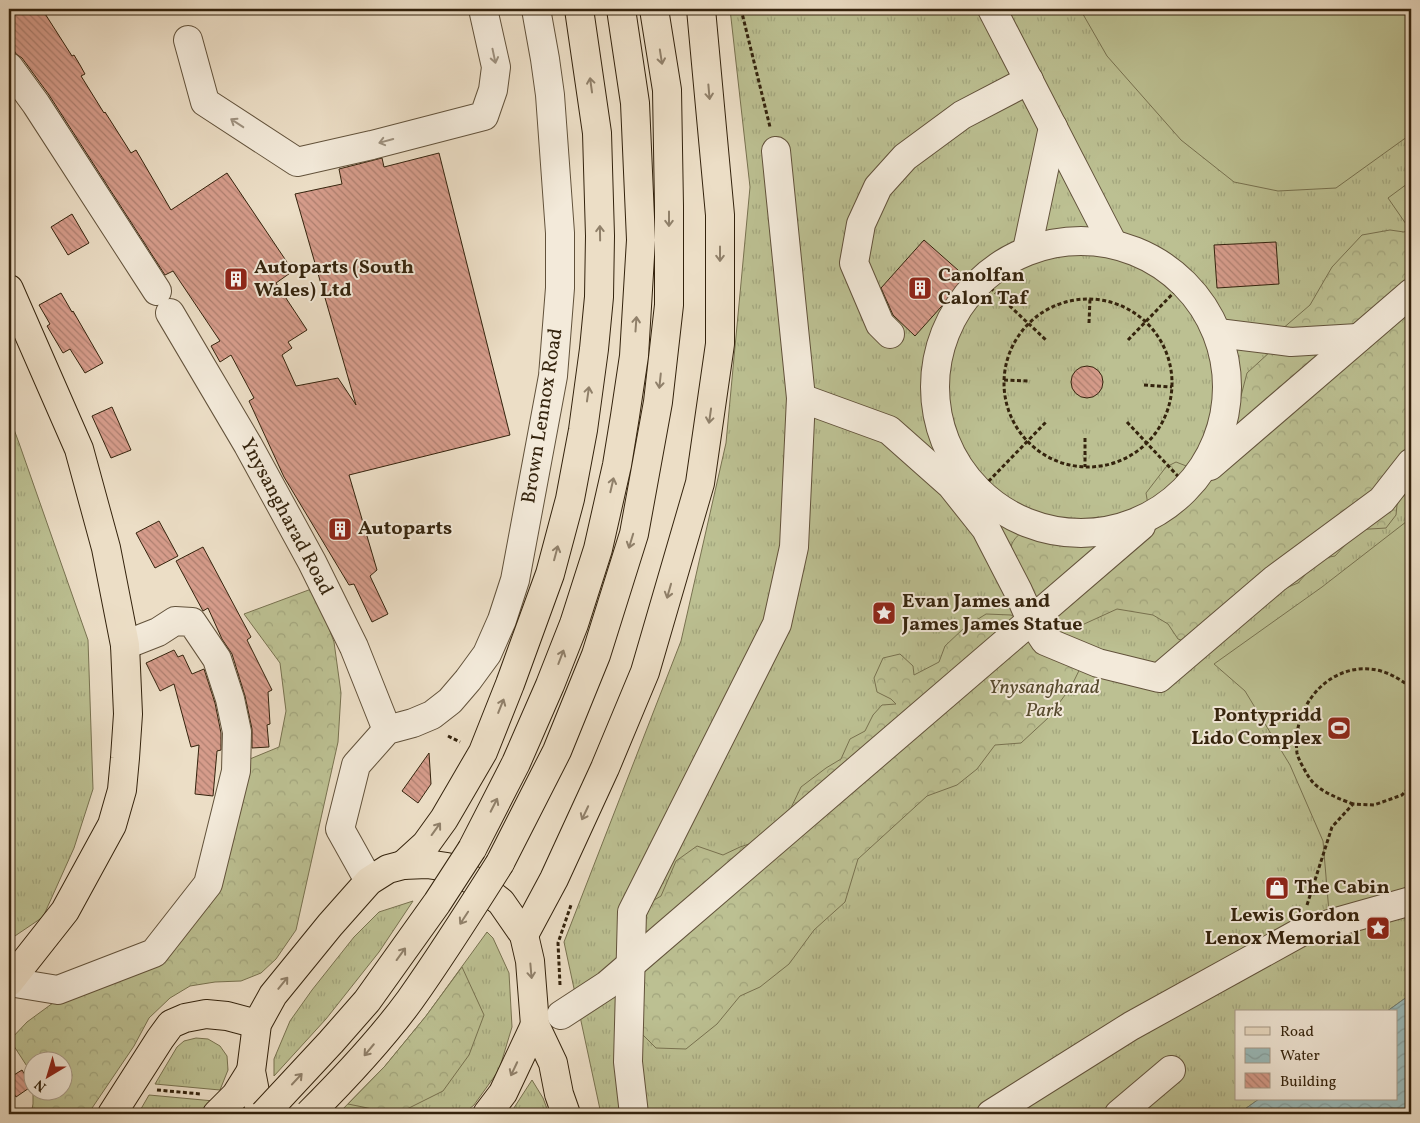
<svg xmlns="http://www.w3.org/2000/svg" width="1420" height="1123" font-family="Vollkorn,serif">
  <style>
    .grass { fill: url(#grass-tufts); stroke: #787250 }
    .forest { fill: url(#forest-crowns); stroke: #787250 }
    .pitch { fill: #bcc092; stroke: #787250 }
    .water { fill: url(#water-waves); stroke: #717e75 }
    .building { fill: url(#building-back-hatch); stroke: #34230d }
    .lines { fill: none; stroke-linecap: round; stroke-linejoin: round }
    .minor-casing { stroke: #62523b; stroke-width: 30 }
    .major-casing { stroke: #34230d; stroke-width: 30 }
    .highway-casing { stroke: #34230d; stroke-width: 30 }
    .path { stroke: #34230d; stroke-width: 3; stroke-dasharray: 4 2.5; stroke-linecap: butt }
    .minor { stroke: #f3eada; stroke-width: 28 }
    .major { stroke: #ecdec6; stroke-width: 28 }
    .highway { stroke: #ecdec6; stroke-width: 28 }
    .highway-bridge-casing { stroke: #34230d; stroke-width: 30; stroke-linecap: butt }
    .highway-bridge { stroke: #ecdec6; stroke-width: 28 }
    .oneway { stroke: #9d907e }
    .oneway2 { stroke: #90806a }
    .labels { text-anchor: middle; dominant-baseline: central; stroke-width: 4; stroke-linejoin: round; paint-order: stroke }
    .poi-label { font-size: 20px; font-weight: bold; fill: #34230d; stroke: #f3eada; text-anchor: start }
    .street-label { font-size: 20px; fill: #34230d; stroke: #f3eada }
    .park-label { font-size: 20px; font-style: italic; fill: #564a2e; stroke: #f3eada }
  </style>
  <defs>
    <pattern id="grass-tufts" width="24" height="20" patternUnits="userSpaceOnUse" patternTransform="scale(1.25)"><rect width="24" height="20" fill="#bcc092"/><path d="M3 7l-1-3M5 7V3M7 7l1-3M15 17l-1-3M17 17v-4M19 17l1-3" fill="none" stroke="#a2a57d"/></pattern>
    <pattern id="forest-crowns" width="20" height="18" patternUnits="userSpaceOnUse" patternTransform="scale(1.25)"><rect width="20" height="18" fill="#bcc092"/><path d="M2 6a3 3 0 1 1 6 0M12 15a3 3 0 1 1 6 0" fill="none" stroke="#a2a57d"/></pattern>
    <pattern id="water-waves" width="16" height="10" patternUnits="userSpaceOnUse" patternTransform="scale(1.25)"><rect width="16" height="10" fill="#9abbbb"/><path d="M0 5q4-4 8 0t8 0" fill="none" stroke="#85a0a0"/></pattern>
    <pattern id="building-back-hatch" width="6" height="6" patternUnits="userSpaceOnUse" patternTransform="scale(1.25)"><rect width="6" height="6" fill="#d69c8b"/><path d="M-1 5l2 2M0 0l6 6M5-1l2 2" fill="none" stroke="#ae7f70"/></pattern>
  </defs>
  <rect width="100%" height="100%" fill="#ecdec6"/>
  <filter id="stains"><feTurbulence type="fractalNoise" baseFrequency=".004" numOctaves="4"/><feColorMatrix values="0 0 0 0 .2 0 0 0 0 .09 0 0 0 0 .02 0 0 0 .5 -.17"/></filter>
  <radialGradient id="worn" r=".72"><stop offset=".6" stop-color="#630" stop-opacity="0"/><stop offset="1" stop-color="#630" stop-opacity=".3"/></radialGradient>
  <g class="grass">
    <polygon points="730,9 1411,9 1411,994 1386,1012 1236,1012 1236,1099 1259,1099 1238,1114 601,1114 564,942 681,641 726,443 750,187"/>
    <polygon points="9,416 19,443 88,640 93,789 74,848 43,917 9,940"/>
    <polygon points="413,901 379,952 326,1019 274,1076 274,1059 290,1021 312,990 354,937 379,912"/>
    <polygon points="487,932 493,938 509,973 512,1027 499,1070 474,1105 463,1114 338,1114 385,1066 426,1016"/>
    <polygon points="196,1038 208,1039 220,1046 227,1056 228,1070 220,1090 155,1084 177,1047 184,1041"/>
    <polygon points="532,1080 543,1098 549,1114 510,1114"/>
    <polygon points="149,1095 214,1101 200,1114 138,1114"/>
  </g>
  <g class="forest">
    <path d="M1411,229V483L1403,493L1397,505L1396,515L1386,528L1354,530L1346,544L1335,556L1319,559L1298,583L1276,592L1195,645L1178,639L1168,624L1153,615L1117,609L1082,625L1070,624L1060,627L1044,614L1009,560C1011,541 1012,541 1026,528L1065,537L1085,520L1099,517L1111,538L1146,532L1154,520L1148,505L1146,493L1166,467L1176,462L1194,469L1204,455L1230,438L1247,373L1271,351L1281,330L1310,305L1332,267L1362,235L1390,230L1404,232Z"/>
    <polygon points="314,588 334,642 341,693 338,742 296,930 276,959 261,973 241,981 215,982 190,986 170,998 149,1018 134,1046 88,1114 31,1114 33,1104 33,1091 62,1090 62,1060 32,1060 32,1074 10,1040 27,1022 57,1000 201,908 245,761 279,747 286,711 280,663 244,614"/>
    <polygon points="986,614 1011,615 1034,627 1063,633 1090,648 1071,687 1048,718 1021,743 995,745 977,769 957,785 927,796 858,859 845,902 814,930 789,964 760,987 740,996 717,1024 686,1049 656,1048 629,1021 639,917 649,903 661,896 676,861 697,846 723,855 740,847 764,839 788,814 801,787 826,768 841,759 850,739 865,731 873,715 882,705 896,704 891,699 877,692 874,678 883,658 900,654 913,666 914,675 939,662 945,646 964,628"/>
    <polygon points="462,967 484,1015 469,1055 443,1091 397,1114 348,1104 385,1066 426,1016"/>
  </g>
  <g class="pitch">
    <polygon points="1080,9 1411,9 1411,134 1336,188 1278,191 1234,182 1181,140 1107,56"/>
    <polygon points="1411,181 1411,220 1406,224 1388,198"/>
    <polygon points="1411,518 1411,886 1329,912 1323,841 1290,765 1245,691 1214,664 1322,587"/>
  </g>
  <polygon class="water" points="1411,994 1411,1105 1398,1114 1238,1114 1259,1099 1396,1099 1396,1012 1386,1012"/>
  <g class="building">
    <polygon points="9,9 42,9 72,56 74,55 80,65 85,74 81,76 104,113 105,112 131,153 136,150 171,210 227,173 293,271 276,283 307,330 288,342 292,348 282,355 296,386 338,378 356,405 295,194 342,184 339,169 382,158 384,167 439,153 510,435 349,475 377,570 370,576 388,614 372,622 354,584 349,585 284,477 249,401 254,398 231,355 220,362 211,346 220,341 173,271 165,275 49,95 22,58 16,54 9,41"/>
    <polygon points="72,214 89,243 68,255 51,227"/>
    <polygon points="924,240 967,278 915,336 893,315 881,288"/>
    <polygon points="1276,242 1279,284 1217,288 1214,245"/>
    <polygon points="61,293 72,312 73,311 103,363 85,373 70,349 63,353 47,326 50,324 39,305"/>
    <circle cx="1087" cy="382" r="16"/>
    <polygon points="112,407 131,450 111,458 92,416"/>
    <polygon points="159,521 178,556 155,568 136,533"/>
    <polygon points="203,547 251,637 247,640 272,690 268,692 270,724 267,725 269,747 252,748 252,729 245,696 232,654 222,639 208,608 203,611 176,561"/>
    <polygon points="174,650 178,657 183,655 192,674 204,669 215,703 221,733 221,750 217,751 213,796 195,794 199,745 191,747 174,684 160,691 146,663"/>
    <polygon points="429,753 431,784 418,803 402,791"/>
    <polygon points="22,1070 32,1086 16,1097 9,1086 9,1078"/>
  </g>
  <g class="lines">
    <g class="minor-casing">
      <g id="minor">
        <polyline points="992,9 1113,244"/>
        <polyline points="188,40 205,102 297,162 372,145 484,116 493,90 496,67 483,9"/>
        <polyline points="9,67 36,104 157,291"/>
        <circle cx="1081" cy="387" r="146"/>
        <polyline points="1027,250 1053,127"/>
        <polyline points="170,313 248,445 312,562 354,647 387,730"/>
        <polyline points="1218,333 1291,342 1358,338"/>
        <polyline points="890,334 880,324 854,263 861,224 878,187 905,157 962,115 1029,80"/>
        <polyline points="801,398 889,430 951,485 986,529 1018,591 1031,620 1045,641 1098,663 1159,678 1275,579 1382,500 1411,463"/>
        <polyline points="1210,466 1411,293"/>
        <polyline points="369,881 340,829 356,765 387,730 413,723 432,715 450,701 468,680 487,654 502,620 515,580 553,376 560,288 560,233 550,95 545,59 536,9"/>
        <polyline points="9,982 58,990 154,953 208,884 236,771 237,732 230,699 217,659 192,622 175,621 158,632 125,645"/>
        <polyline points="561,1015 607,985 1141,526"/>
        <polyline points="634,1114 628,1062 632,912 777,624 794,547 801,398 776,151"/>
        <polyline points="991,1114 1131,1026 1301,932 1411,901"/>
        <polyline points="1119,1114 1171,1070"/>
      </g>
    </g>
    <g class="major-casing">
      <g id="major">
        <polyline points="9,289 79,449 106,548 125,645 128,714 125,758 122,790 112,825 65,911 9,982"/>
        <polyline points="403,865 426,844 444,819 483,752 510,684 550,574 570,499 583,430 594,349 599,297 600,236 597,133 579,9"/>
        <polyline points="524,935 554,879 605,768 645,672 700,483 720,344 720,215 701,9"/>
        <polyline points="112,1114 160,1039 171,1024 185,1018 206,1014 227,1016 257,1024"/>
        <polyline points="262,1114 256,1097 251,1071 257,1024 273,995 330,925 369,881 388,869 403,865 427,864 447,867 474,881 501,902 524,935 530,961 535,1025 553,1063 559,1094 566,1114"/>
        <polyline points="487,1114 503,1093 535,1025"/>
      </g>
    </g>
    <g class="highway-casing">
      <g id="highway">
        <polyline points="472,849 516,763 550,685 574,624 598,549 617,465 625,416 634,356 641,240 635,103 621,9"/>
        <polyline points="500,863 557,751 596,655 634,534 658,402 669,305 669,206 667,90 654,9"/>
        <polyline points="217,1114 236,1095 251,1071"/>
      </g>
    </g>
    <g class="path">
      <polyline points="741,9 770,127"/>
      <polyline points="981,279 1046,340"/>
      <circle cx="1088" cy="383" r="84"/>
      <polyline points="1089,323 1090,299"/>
      <polyline points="1128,340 1183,283"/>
      <polyline points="1004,380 1030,381"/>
      <polyline points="1144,385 1172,387"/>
      <polyline points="1127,422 1189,488"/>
      <polyline points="1085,438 1085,467"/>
      <polyline points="984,486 1046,422"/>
      <polyline points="448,736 460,742"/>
      <path d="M1353,804C1340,799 1320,792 1311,780C1307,775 1298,759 1297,753C1291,706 1331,658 1381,671C1392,674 1402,681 1411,687"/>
      <polyline points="1307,905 1332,827 1353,804 1374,805 1402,795 1411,785"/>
      <polyline points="560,985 558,943 571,905 570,904"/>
      <polyline points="157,1090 201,1094"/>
    </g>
    <use href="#minor" class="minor"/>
    <use href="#major" class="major"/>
    <use href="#highway" class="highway"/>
    <g class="highway-bridge-casing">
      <g id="highway-bridge">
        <polyline points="264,1114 331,1042 367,1001 437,903 472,849"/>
        <path d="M309,1114C345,1078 380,1041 410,1000C442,955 471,909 500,863"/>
      </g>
    </g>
    <use href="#highway-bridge" class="highway-bridge"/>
  </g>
  <defs><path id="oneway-shaft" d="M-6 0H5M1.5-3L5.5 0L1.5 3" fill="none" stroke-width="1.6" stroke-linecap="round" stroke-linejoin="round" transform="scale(1.25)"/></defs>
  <g class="oneway">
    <use href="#oneway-shaft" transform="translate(494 56) rotate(78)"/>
    <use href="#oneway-shaft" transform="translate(237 123) rotate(-147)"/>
    <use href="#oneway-shaft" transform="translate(386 141) rotate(165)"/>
  </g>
  <g class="oneway2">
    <use href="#oneway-shaft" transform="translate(661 57) rotate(81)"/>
    <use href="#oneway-shaft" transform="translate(591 85) rotate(-98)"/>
    <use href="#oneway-shaft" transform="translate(709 92) rotate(85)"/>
    <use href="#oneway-shaft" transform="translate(669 219) rotate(90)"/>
    <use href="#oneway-shaft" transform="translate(600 233) rotate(-91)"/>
    <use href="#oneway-shaft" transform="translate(720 254) rotate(90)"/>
    <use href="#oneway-shaft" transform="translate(636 324) rotate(-86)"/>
    <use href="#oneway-shaft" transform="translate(660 381) rotate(96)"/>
    <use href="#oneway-shaft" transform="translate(588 394) rotate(-82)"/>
    <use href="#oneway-shaft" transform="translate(710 416) rotate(98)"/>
    <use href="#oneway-shaft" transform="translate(612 485) rotate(-77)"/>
    <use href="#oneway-shaft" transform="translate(631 541) rotate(107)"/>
    <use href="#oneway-shaft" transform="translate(556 553) rotate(-75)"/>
    <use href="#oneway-shaft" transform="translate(669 591) rotate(106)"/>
    <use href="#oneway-shaft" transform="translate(561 657) rotate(-69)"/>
    <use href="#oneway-shaft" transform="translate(501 706) rotate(-68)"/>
    <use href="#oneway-shaft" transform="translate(494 805) rotate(-63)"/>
    <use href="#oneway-shaft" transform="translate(585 813) rotate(115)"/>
    <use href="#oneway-shaft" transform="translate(436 829) rotate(-54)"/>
    <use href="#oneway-shaft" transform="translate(464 918) rotate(123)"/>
    <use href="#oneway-shaft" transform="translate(401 954) rotate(-54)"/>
    <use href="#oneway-shaft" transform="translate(531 971) rotate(85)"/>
    <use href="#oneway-shaft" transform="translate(283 983) rotate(-51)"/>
    <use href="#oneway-shaft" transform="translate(369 1050) rotate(130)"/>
    <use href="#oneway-shaft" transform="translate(514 1069) rotate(115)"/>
    <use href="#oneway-shaft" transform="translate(297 1079) rotate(-47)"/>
  </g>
  <defs>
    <g id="building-square" transform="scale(1.25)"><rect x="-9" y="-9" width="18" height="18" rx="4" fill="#8f2418" stroke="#f3eada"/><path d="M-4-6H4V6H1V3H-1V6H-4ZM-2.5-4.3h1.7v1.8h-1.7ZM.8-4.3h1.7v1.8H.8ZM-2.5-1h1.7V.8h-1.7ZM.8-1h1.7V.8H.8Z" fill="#fff"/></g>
    <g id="sight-square" transform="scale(1.25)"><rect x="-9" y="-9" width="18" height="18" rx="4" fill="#8f2418" stroke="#f3eada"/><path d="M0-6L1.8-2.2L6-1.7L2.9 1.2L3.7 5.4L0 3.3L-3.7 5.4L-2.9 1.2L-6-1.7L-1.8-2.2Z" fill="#fff"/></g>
    <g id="stadium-square" transform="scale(1.25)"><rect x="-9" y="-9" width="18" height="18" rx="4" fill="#8f2418" stroke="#f3eada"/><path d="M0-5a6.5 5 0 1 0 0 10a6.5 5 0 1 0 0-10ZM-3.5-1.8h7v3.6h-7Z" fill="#fff"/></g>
    <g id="shop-square" transform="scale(1.25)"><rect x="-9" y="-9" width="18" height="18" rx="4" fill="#8f2418" stroke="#f3eada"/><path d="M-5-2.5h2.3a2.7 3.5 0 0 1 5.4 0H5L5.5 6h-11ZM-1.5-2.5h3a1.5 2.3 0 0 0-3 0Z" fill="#fff"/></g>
  </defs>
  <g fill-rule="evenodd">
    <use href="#building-square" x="236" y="279"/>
    <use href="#building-square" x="920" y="288"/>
    <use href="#building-square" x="340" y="529"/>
    <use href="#sight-square" x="884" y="613"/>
    <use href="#stadium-square" x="1339" y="728"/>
    <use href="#shop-square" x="1277" y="888"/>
    <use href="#sight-square" x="1378" y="928"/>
  </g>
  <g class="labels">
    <g class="poi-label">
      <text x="254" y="268">Autoparts (South<tspan x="254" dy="23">Wales) Ltd</tspan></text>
      <text x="938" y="276">Canolfan<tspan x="938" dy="23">Calon Taf</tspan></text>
      <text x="358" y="529">Autoparts</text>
      <text x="902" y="602">Evan James and<tspan x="902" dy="23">James James Statue</tspan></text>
      <text x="1322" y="716" text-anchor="end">Pontypridd<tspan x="1322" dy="23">Lido Complex</tspan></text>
      <text x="1294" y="888">The Cabin</text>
      <text x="1360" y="916" text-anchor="end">Lewis Gordon<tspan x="1360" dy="23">Lenox Memorial</tspan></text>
    </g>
    <g class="street-label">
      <text transform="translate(543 416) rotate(-81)">Brown Lennox Road</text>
      <text transform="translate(286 517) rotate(62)">Ynysangharad Road</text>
    </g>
    <g class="park-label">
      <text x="1044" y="688">Ynysangharad<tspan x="1044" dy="23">Park</tspan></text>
    </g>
  </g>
  <rect width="1420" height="1123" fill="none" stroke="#ecdec6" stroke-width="30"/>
  <rect x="10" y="10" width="1400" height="1103" fill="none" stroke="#34230d" stroke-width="2.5"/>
  <rect x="15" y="15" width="1390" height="1093" fill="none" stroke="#34230d"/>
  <rect x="1235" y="1010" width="162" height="90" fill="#f3eada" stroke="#a79a88"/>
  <rect x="1245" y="1027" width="25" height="8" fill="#ecdec6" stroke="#a79a88"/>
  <text x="1280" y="1036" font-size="15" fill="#34230d">Road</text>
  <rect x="1245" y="1048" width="25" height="15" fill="url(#water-waves)" stroke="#a79a88"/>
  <text x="1280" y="1060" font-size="15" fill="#34230d">Water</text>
  <rect x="1245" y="1073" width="25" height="15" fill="url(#building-back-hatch)" stroke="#a79a88"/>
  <text x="1280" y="1086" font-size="15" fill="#34230d">Building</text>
  <g transform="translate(48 1076) rotate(218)"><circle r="24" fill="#f3eada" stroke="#a79a88"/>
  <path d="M0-4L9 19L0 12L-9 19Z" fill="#8f2418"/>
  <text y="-8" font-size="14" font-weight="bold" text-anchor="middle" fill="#34230d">N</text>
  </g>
  <rect width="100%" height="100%" filter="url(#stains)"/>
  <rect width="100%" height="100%" fill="url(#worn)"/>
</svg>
